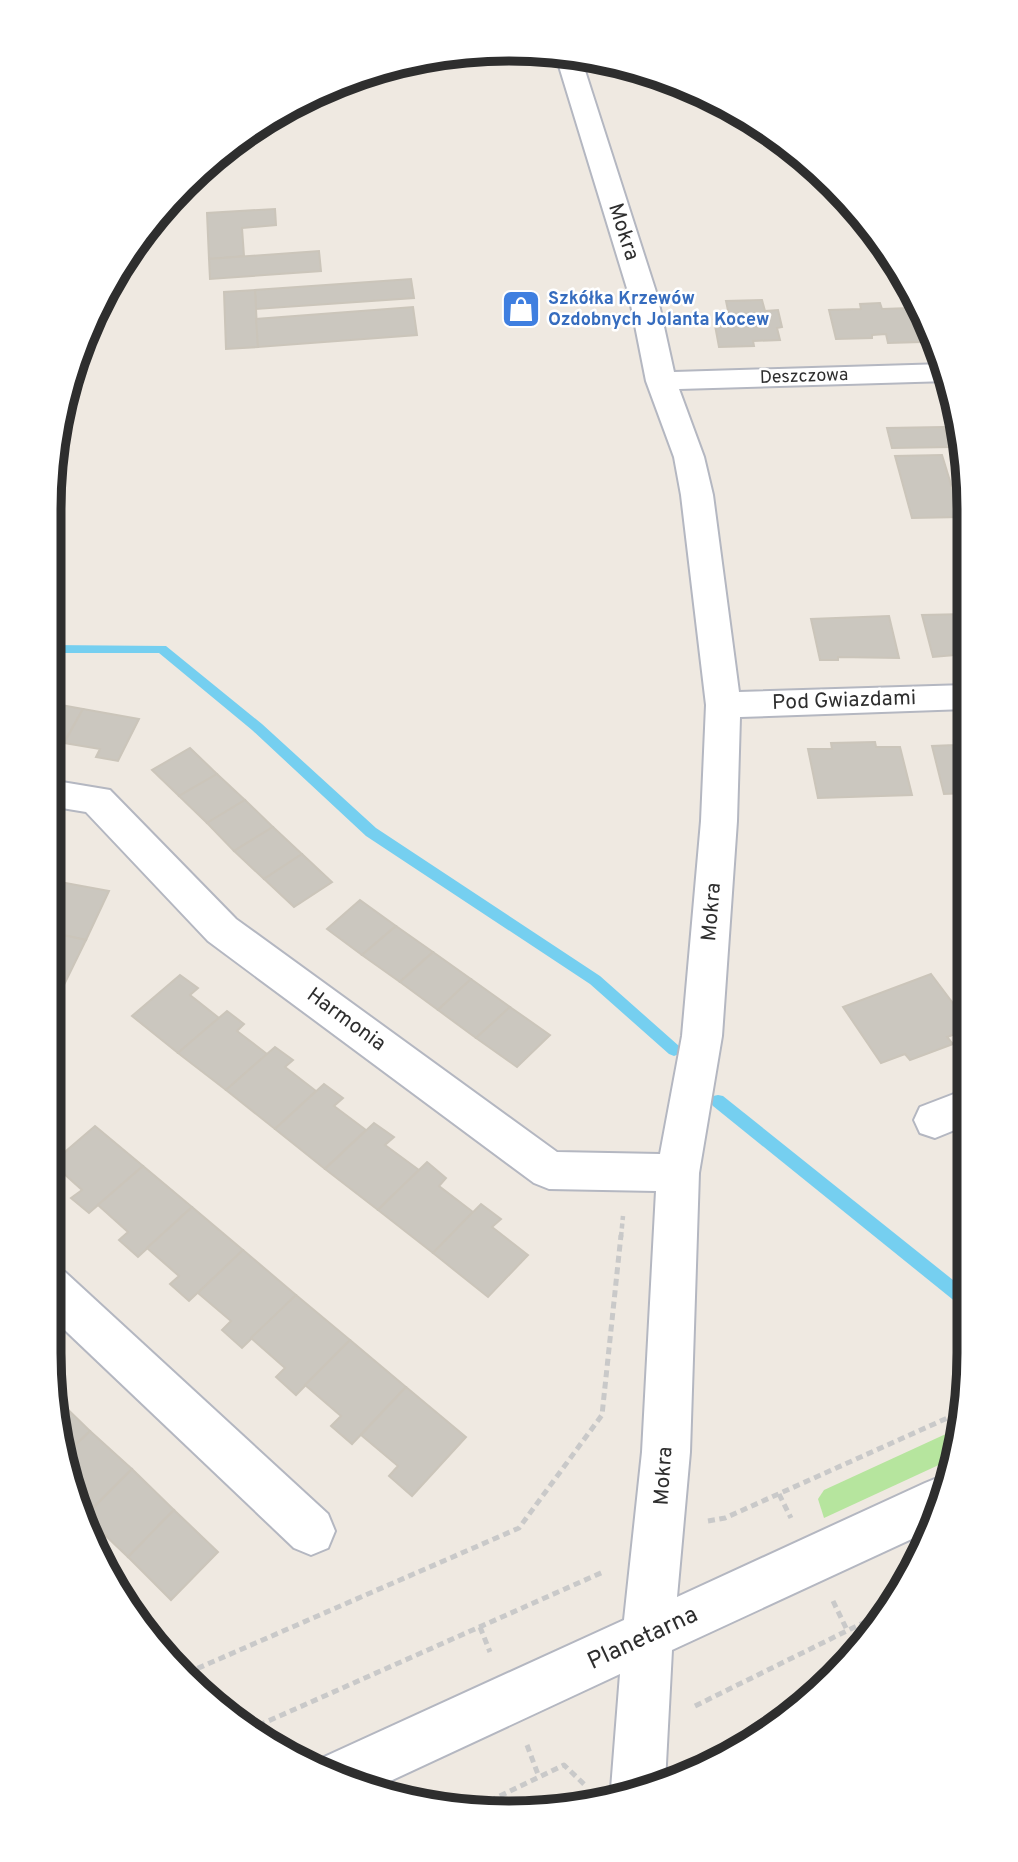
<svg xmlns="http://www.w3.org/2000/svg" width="1018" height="1862" font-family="Overpass,sans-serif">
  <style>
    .green { fill: #b6e59e }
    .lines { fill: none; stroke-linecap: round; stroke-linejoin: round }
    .stream { fill: #75cff0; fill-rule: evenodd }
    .building { fill: #cbc7bf; stroke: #cbc5ba; stroke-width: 2 }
    .minor-casing { stroke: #b4b7c1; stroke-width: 4 }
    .path-far1 { stroke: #c9c9c9; stroke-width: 4.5; stroke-dasharray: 5 3.5; stroke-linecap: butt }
    .path { stroke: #c9c9c9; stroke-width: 5; stroke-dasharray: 7 4.5; stroke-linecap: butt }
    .minor { fill: #fff; fill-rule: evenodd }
    .labels { text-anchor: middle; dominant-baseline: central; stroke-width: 5; stroke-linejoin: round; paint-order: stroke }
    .far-shop-label { font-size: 18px; font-weight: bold; fill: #366cbe; stroke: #fff; text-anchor: start }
    .far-street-label { font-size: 18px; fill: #2e2e2e; stroke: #fff }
    .street-label { font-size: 21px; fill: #2e2e2e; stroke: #fff }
    .near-street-label { font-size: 24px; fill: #2e2e2e; stroke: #fff }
    .rim { fill: none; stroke: #2e2e2e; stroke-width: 9 }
  </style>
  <rect width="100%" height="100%" fill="#efe9e1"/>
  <polygon class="green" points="961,1427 956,1457 824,1518 818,1499 824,1490"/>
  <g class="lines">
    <g class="stream">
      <polygon points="50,645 166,646 262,724 376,828 600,976 679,1046 681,1050 679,1054 674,1056 669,1054 590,984 366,836 252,730 159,653 50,653"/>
      <polygon points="718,1095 723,1096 968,1292 968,1309 962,1307 713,1106 710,1101 713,1096"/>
    </g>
  </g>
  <g class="building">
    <polygon points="275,209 276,225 242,228 244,256 209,259 207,213"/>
    <polygon points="319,251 321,271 210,279 209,259"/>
    <polygon points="411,279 414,298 256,309 255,290"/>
    <polygon points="255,290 258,347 226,349 224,292"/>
    <polygon points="762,300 765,311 778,310 782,327 777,328 780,340 753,341 754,346 719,347 714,320 730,320 726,301"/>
    <polygon points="880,303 882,309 910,308 921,342 888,343 886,334 872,335 872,338 836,339 829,310 861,309 860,304"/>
    <polygon points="413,307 417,335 258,347 256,319"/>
    <polygon points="944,427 951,447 892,448 887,428"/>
    <polygon points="942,455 961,517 912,518 895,456"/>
    <polygon points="966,614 966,654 933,657 922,615"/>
    <polygon points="889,616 899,658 838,657 838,660 820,660 811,619"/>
    <polygon points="50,703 83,709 60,750 50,748"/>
    <polygon points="83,709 139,719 118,761 96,757 100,749 64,743"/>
    <polygon points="966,739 966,793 944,794 932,746 955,745 954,740"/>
    <polygon points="875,742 876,747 900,747 912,795 818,798 808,749 832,749 831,743"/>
    <polygon points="190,748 217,774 179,796 152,770"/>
    <polygon points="217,774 245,800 207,823 179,796"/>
    <polygon points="245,800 273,827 234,851 207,823"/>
    <polygon points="273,827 302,854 264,879 234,851"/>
    <polygon points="302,854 332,882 294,907 264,879"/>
    <polygon points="60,882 109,891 86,940 49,932 49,903"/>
    <polygon points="360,900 396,926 362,955 327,929"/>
    <polygon points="396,926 433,952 400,982 362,955"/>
    <polygon points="49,932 86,940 61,991 49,989"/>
    <polygon points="433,952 471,979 438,1010 400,982"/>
    <polygon points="931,974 967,1022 967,1030 947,1037 953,1044 910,1060 905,1054 881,1063 843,1007"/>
    <polygon points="180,975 198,988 190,995 219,1018 178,1053 132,1016"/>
    <polygon points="471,979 510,1007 476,1038 438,1010"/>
    <polygon points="49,989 61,991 49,1016"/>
    <polygon points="510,1007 550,1035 517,1067 476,1038"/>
    <polygon points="227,1011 244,1024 237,1031 267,1054 226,1090 178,1053"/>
    <polygon points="275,1047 293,1060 285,1067 316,1091 275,1129 226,1090"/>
    <polygon points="324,1084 343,1098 334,1106 366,1130 325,1169 275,1129"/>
    <polygon points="374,1123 394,1137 385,1145 419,1170 378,1210 325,1169"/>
    <polygon points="95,1126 143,1166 89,1213 71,1198 82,1190 52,1163"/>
    <polygon points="427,1162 446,1178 439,1186 473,1212 433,1253 378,1210"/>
    <polygon points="143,1166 192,1207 138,1257 119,1240 128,1232 98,1205"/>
    <polygon points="481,1204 501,1219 492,1227 528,1255 488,1297 433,1253"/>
    <polygon points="192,1207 243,1250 189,1301 170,1284 179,1276 147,1248"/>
    <polygon points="243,1250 296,1295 242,1348 222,1330 231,1321 198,1293"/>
    <polygon points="296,1295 350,1340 296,1395 276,1377 285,1368 251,1338"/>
    <polygon points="350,1340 406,1387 352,1444 331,1426 341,1416 305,1385"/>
    <polygon points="406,1387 466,1437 412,1496 389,1476 398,1466 361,1435"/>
    <polygon points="57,1399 90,1431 66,1454"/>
    <polygon points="90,1431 132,1469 85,1516 74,1501 66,1454"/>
    <polygon points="132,1469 174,1510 128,1557 85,1516"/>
    <polygon points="174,1510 218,1552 171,1600 128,1557"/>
  </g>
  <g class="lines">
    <g class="minor-casing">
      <g id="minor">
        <polygon points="555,53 580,55 657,295 674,372 945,364 949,381 679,389 704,457 713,495 739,692 966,685 966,709 740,717 737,821 722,1036 699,1173 690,1452 677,1597 925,1483 942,1476 950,1480 929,1531 672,1650 665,1783 614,1795 611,1789 620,1674 373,1789 321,1766 324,1757 624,1620 642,1452 656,1191 549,1189 534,1183 208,941 86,812 50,806 50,780 110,790 236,919 557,1152 660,1154 682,1036 701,821 706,705 681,495 674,457 646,381 629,295"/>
        <polygon points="967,1089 967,1125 935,1138 920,1133 914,1120 920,1107"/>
        <polygon points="49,1266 65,1272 328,1514 335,1531 328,1548 311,1555 294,1548 49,1315"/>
      </g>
    </g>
    <polyline class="path-far1" points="621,1237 623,1216"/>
    <g class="path">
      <polyline points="779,1494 791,1518"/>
      <polyline points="708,1521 725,1518 963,1411"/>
      <polyline points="833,1601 847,1630"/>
      <polyline points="480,1627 490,1652"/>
      <polyline points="187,1673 519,1528 602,1415 621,1235"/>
      <polyline points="695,1706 883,1613"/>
      <polyline points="248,1730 603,1572"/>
      <polyline points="527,1745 539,1777"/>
      <polyline points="479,1806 564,1765 586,1786"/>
    </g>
    <use href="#minor" class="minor"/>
  </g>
  <defs>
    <g id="shop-square" transform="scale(2.0125)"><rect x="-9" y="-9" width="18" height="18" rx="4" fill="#3f7fe0" stroke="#fff"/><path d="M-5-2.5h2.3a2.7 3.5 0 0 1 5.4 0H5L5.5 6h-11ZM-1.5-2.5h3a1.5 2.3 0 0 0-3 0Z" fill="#fff"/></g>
  </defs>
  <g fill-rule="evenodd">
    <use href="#shop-square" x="521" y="309"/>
  </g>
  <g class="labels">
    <g class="far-shop-label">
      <text x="548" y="299">Szkółka Krzewów<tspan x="548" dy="21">Ozdobnych Jolanta Kocew</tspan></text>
    </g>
    <g class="far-street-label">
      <text transform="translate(804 377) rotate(-2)">Deszczowa</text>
    </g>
    <g class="street-label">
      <text transform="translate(623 232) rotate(72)">Mokra</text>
      <text transform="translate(844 701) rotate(-2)">Pod Gwiazdami</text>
      <text transform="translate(712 912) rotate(-85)">Mokra</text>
      <text transform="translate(346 1020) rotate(36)">Harmonia</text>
      <text transform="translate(664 1476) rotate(-86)">Mokra</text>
    </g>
    <g class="near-street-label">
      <text transform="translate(643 1639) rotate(-25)">Planetarna</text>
    </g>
  </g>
  <path d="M0 0H1018V1862H0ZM509 61H509A448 448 0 0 1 957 509V1353A448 448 0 0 1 509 1801H509A448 448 0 0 1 61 1353V509A448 448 0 0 1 509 61Z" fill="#fff" fill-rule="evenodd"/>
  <path class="rim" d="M509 61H509A448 448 0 0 1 957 509V1353A448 448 0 0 1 509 1801H509A448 448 0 0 1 61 1353V509A448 448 0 0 1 509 61Z"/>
</svg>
